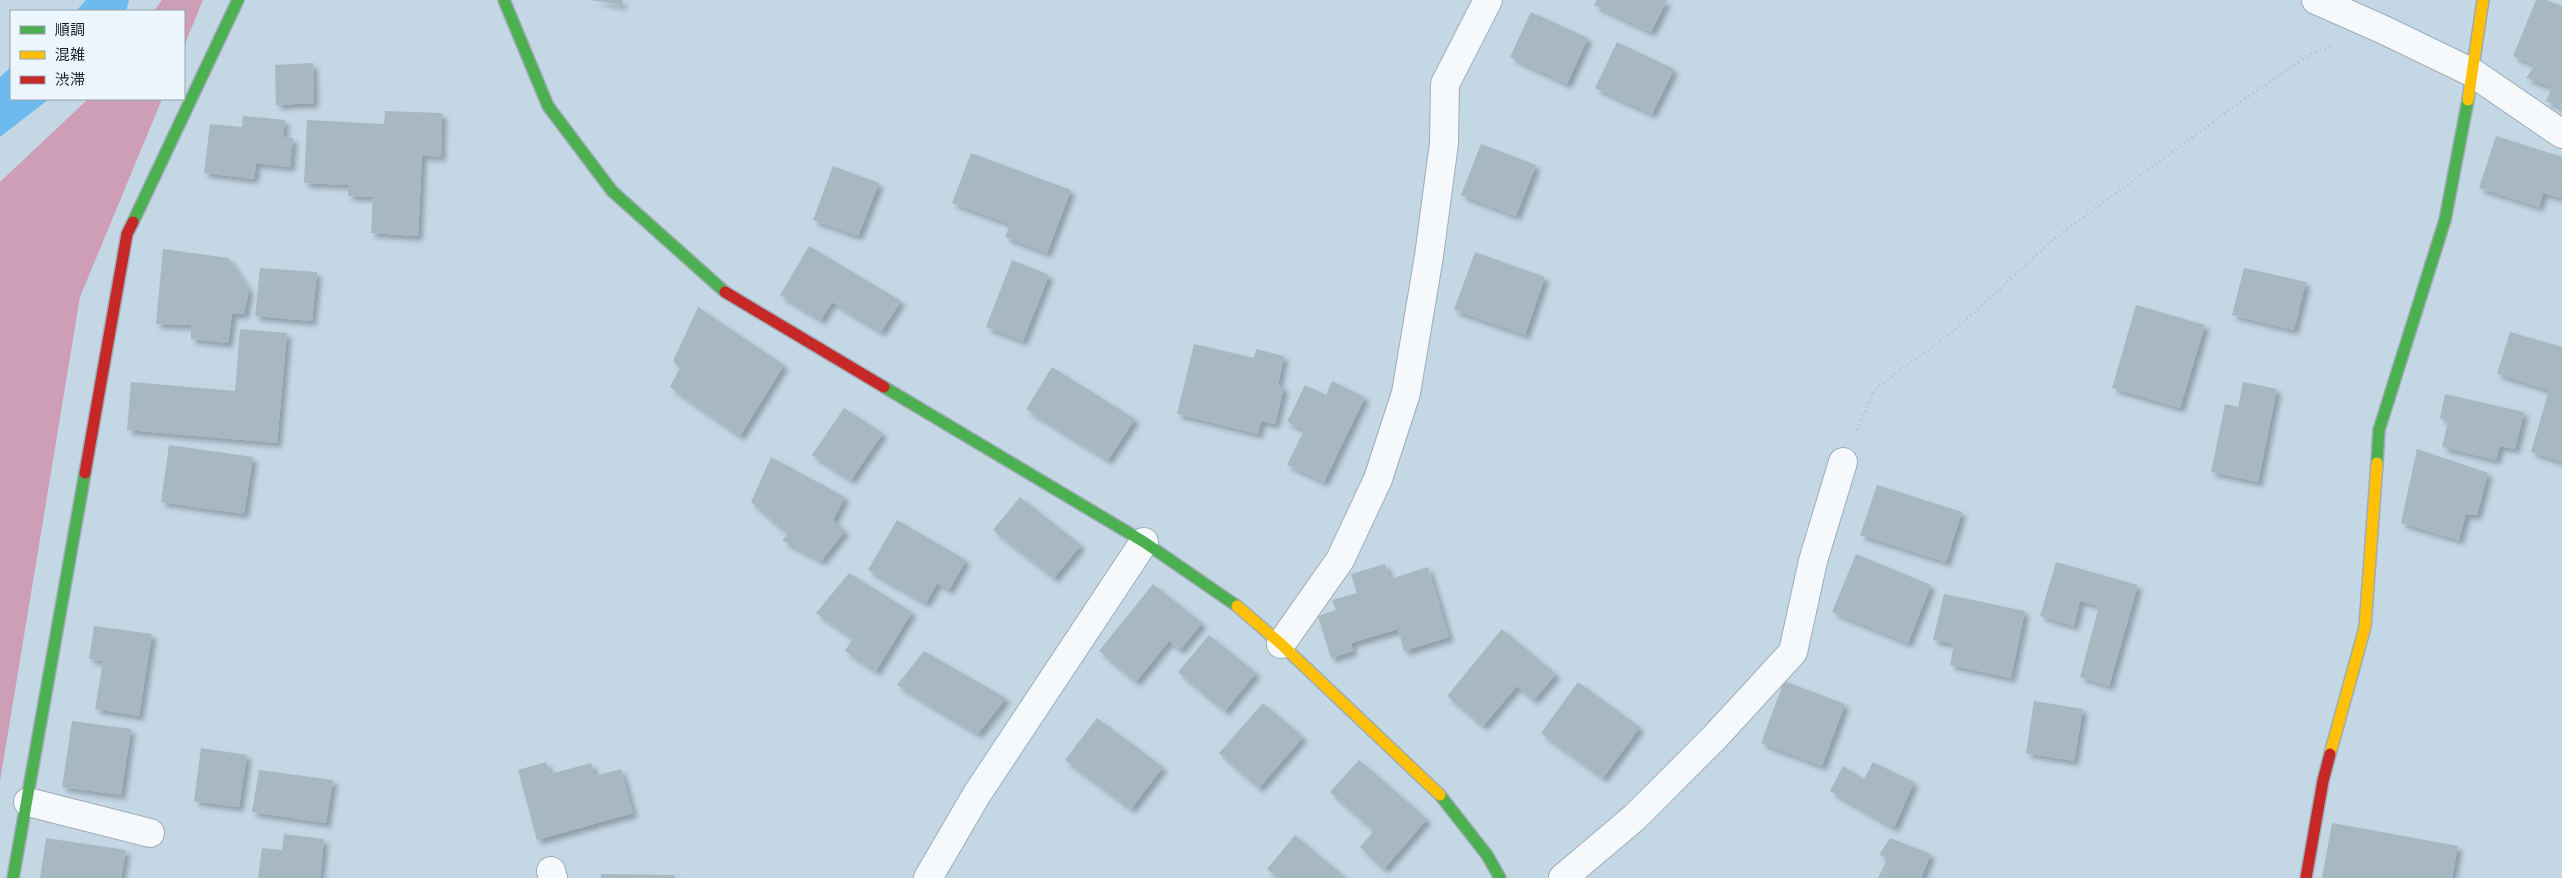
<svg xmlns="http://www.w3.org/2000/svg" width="2562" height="878" font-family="Mulish,'Noto Sans JP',sans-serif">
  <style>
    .forest { fill: #ce9db6 }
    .water { fill: #6dbbee }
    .building { fill: #a7b8c1; filter: url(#shadow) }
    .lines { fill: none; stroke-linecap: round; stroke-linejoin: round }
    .street-casing { stroke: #9eacb7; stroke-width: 30 }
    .fast-casing { stroke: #9eacb7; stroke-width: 14 }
    .slow-casing { stroke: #9eacb7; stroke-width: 14 }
    .jam-casing { stroke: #9eacb7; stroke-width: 14 }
    .path { stroke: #b5bcc0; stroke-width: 3; stroke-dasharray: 1 4; stroke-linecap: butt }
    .street { stroke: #f6f9fb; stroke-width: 28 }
    .fast { stroke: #4caf50; stroke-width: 11 }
    .slow { stroke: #ffc107; stroke-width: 11 }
    .jam { stroke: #c62828; stroke-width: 11 }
  </style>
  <defs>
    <filter id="shadow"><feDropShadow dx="4.5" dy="4.5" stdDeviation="2.5" flood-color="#0004"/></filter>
  </defs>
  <rect width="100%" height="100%" fill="#c4d7e5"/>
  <g class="forest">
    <polygon points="162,0 203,0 184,46 184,11 154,11"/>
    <polygon points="88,99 162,99 80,297 0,781 0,182"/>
  </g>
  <g class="water">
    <polygon points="86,0 129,0 126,11 76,11"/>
    <polygon points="11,67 11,99 49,99 0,137 0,77"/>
  </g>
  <g class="building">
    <polygon points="590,0 623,0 622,5"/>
    <polygon points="1597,0 1667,0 1651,32 1594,5"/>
    <polygon points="2536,0 2546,0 2562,6 2562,108 2546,101 2552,87 2526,78 2535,65 2513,56"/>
    <polygon points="1531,12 1588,38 1567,84 1510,57"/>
    <polygon points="1617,42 1674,69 1652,114 1595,88"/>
    <polygon points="313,63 314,103 276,105 275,65"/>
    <polygon points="385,111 442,113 441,157 422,155 418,236 371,233 373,197 348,196 348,185 304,183 307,120 384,124"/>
    <polygon points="243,116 285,120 283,137 293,138 290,167 256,163 254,179 204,173 210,124 242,127"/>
    <polygon points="2496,136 2562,157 2561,198 2543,193 2539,207 2479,188"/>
    <polygon points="1481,144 1536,165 1516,216 1461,195"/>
    <polygon points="971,153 1071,190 1047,253 1005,237 1010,224 952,203"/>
    <polygon points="833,166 879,183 858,236 813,220"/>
    <polygon points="809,246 901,301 881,332 832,302 821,320 780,295"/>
    <polygon points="163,249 228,258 249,290 244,314 232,314 228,343 191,339 191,325 156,324"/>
    <polygon points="1475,252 1545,277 1525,335 1454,310"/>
    <polygon points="1012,260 1049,275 1023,341 986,327"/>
    <polygon points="260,268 317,272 312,321 255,316"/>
    <polygon points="2244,268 2306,282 2294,330 2232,315"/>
    <polygon points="2136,305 2205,325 2180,408 2112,388"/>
    <polygon points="698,307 784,365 740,436 670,387 680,368 673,361"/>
    <polygon points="240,329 287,333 277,443 127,430 131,382 235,391"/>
    <polygon points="2510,332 2562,347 2562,462 2531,452 2549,390 2497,374"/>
    <polygon points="1194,344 1254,358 1256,349 1284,356 1278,385 1284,387 1275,424 1261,421 1258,434 1177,414"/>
    <polygon points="1052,367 1135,419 1108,460 1026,409"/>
    <polygon points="1332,381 1365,397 1324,482 1287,465 1304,430 1287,422 1305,385 1326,395"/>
    <polygon points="2243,382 2277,389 2258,482 2211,472 2225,404 2238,407"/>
    <polygon points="2445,394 2524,412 2515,449 2500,446 2496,460 2442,447 2448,423 2440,418"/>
    <polygon points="844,408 883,433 851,480 812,455"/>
    <polygon points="169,445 253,457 244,514 161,502"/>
    <polygon points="2417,449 2488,473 2477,515 2466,514 2459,540 2401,523"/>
    <polygon points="771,457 845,497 833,520 845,531 821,561 782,540 788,534 751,502"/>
    <polygon points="1877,485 1962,512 1946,562 1860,535"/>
    <polygon points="1020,497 1081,545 1054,578 993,530"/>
    <polygon points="897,520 966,560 949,590 937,583 926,603 868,570"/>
    <polygon points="1856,554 1931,585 1908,643 1832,612"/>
    <polygon points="2056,562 2138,585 2109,686 2080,677 2099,606 2080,601 2074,626 2040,616"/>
    <polygon points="1385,564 1390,579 1428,567 1449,637 1404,651 1398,629 1351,643 1353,651 1331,658 1318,616 1336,610 1332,600 1357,593 1351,574"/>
    <polygon points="849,573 912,612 876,671 845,651 853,638 816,613"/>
    <polygon points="1153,584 1202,623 1180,650 1169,641 1136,682 1099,651"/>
    <polygon points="1944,594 2025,611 2011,678 1950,665 1954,644 1933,640"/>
    <polygon points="94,626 152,634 139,716 95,709 103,661 89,659"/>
    <polygon points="1502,629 1556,674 1534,700 1517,686 1483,726 1447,696"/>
    <polygon points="1209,635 1256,673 1225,711 1178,672"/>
    <polygon points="924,651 1006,698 978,734 897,685"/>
    <polygon points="1784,681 1845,704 1822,766 1761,743"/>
    <polygon points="1578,682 1640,727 1603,778 1541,733"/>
    <polygon points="2034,701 2083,709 2074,761 2026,753"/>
    <polygon points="1263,703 1303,737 1259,788 1219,753"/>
    <polygon points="1097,718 1163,767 1131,809 1065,760"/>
    <polygon points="72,721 131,729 121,795 62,787"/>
    <polygon points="201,748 247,755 239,807 194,801"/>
    <polygon points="1359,760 1427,819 1384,869 1360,847 1374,831 1330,792"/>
    <polygon points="546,762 550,774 591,763 595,776 621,769 633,813 537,840 518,770"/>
    <polygon points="1873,762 1914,782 1894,828 1830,791 1843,766 1864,779"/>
    <polygon points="259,770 333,780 326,823 252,812"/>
    <polygon points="2332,823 2458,846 2452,878 2322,878"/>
    <polygon points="284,834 324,839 320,878 258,878 262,848 282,850"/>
    <polygon points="1295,835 1346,878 1278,878 1267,869"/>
    <polygon points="46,838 126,850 121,878 40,878"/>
    <polygon points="1890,838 1931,854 1921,878 1878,878 1888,858 1879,855"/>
    <polygon points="601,874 675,875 675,878 601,878"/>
  </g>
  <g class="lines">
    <g class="street-casing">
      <g id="street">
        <polyline points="2316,0 2384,30 2473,73 2562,134"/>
        <polyline points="1281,644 1340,560 1378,479 1406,393 1429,256 1444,143 1445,84 1488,0"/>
        <polyline points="28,802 150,833"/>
        <polyline points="551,871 553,878"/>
        <polyline points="928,878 977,794 1144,542"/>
        <polyline points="1563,878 1635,817 1715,737 1793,652 1813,561 1843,462"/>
      </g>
    </g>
    <g class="fast-casing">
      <g id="fast">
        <polyline points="504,0 548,106 612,191 725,292"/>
        <polyline points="133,222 238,0"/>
        <polyline points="884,387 1144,542 1237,606"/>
        <polyline points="2377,463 2379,430 2445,220 2468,100"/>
        <polyline points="1440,795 1487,855 1500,878"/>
        <polyline points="13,878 85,473"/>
      </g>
    </g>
    <g class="slow-casing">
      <g id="slow">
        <polyline points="2468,100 2483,0"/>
        <polyline points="1237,606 1281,644 1440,795"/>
        <polyline points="2330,754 2365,627 2377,463"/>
      </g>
    </g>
    <g class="jam-casing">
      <g id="jam">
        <polyline points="725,292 884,387"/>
        <polyline points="85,473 127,234 133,222"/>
        <polyline points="2306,878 2323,781 2330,754"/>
      </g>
    </g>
    <polyline class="path" points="1857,430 1876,388 1954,331 2055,238 2240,102 2312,53 2331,47"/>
    <use href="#street" class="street"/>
    <use href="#fast" class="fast"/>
    <use href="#slow" class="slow"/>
    <use href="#jam" class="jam"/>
  </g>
  <rect x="10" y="10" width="175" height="90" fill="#ecf6fe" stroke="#96a1aa"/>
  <rect x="20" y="26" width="25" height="8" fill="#4caf50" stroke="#96a1aa"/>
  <text x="55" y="35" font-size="15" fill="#15222b">順調</text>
  <rect x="20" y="51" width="25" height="8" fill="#ffc107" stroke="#96a1aa"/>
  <text x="55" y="60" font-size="15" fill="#15222b">混雑</text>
  <rect x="20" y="76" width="25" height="8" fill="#c62828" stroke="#96a1aa"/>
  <text x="55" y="85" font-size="15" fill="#15222b">渋滞</text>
</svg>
